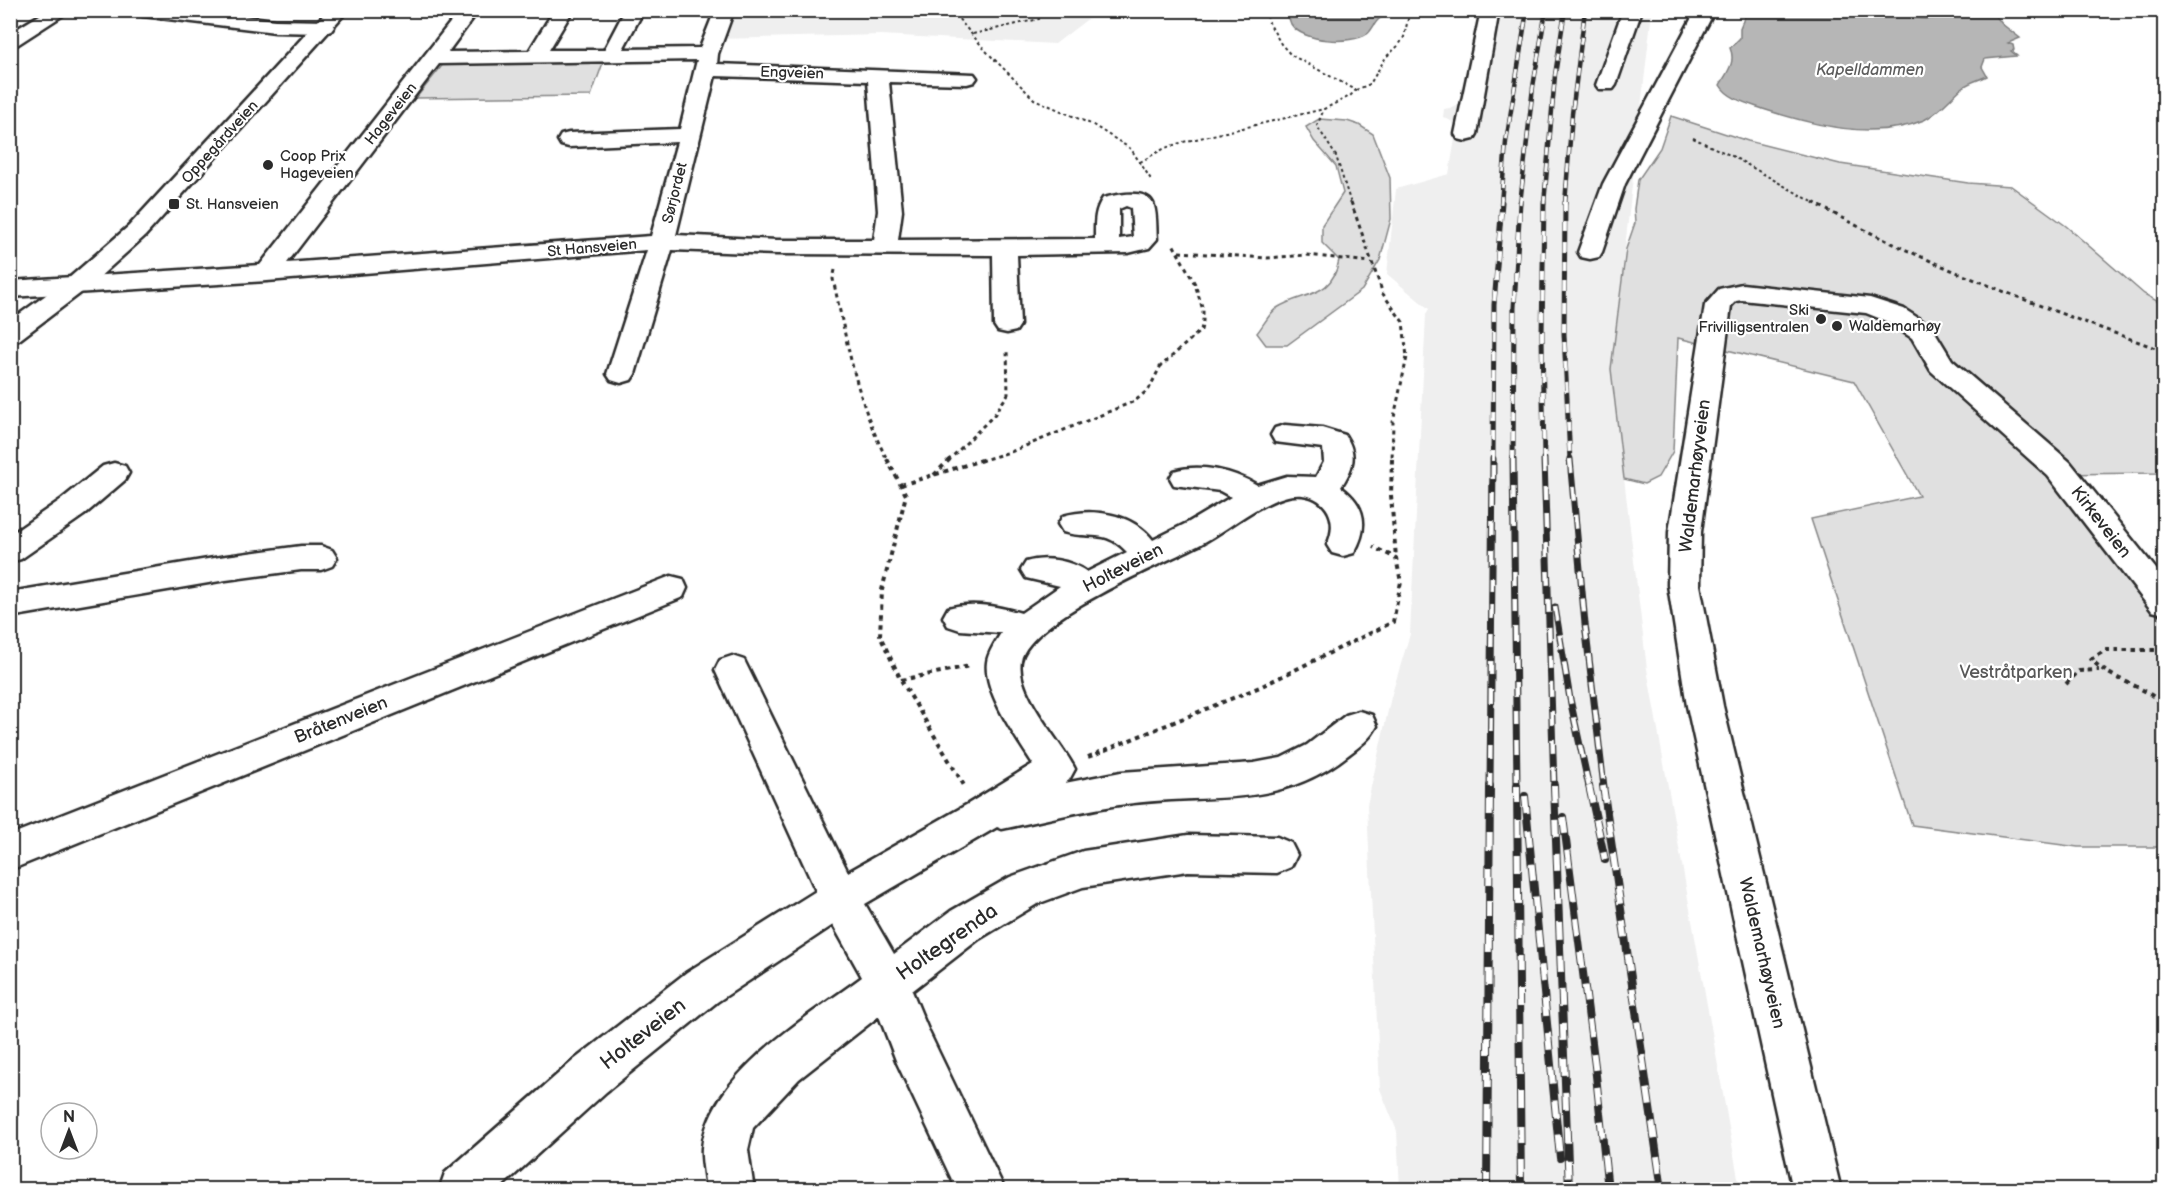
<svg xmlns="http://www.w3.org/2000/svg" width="2175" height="1200" font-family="'Balsamiq Sans',sans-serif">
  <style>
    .built { fill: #efefef }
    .green { fill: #e0e0e0; stroke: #868686; stroke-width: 1.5 }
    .water { fill: #b6b6b6; stroke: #7e7e7e; stroke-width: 1.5 }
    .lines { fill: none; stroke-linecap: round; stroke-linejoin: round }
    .minor-casing { stroke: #2b2b2b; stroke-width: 5 }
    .major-casing { stroke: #2b2b2b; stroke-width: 5 }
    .path-far2 { stroke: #2b2b2b; stroke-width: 2; stroke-dasharray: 3 3; stroke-linecap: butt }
    .path-far1 { stroke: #2b2b2b; stroke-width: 3; stroke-dasharray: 4 4; stroke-linecap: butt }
    .path { stroke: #2b2b2b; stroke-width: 4; stroke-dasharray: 4.5 4.5; stroke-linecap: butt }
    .minor { fill: #fff; fill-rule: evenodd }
    .major { fill: #fff; fill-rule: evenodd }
    .rail-far3-casing { stroke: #2b2b2b; stroke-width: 4.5 }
    .rail-far2-casing { stroke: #2b2b2b; stroke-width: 5 }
    .rail-far1-casing { stroke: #2b2b2b; stroke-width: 7 }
    .rail-casing { stroke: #2b2b2b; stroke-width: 8 }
    .rail-far3 { stroke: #fff; stroke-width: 3; stroke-dasharray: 8; stroke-linecap: butt }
    .rail-far2 { stroke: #fff; stroke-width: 4; stroke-dasharray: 10; stroke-linecap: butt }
    .rail-far1 { stroke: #fff; stroke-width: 4.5; stroke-dasharray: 14; stroke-linecap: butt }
    .rail { stroke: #fff; stroke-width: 6; stroke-dasharray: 17; stroke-linecap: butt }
    .poi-dot { fill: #2b2b2b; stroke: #fff; stroke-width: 2 }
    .labels { text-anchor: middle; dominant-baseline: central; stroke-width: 4.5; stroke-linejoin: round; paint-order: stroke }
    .far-street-label { font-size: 15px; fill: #2b2b2b; stroke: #fff }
    .far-poi-label { font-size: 15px; fill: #2b2b2b; stroke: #fff; text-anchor: start }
    .far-water-label { font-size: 16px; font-style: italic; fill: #5c5c5c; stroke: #fff }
    .street-label { font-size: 18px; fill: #2b2b2b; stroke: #fff }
    .park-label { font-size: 18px; fill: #585858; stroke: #fff }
    .near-street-label { font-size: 21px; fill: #2b2b2b; stroke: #fff }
  </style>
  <rect width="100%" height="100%" fill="#fff"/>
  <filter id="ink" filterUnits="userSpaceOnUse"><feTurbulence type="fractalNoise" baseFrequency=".0167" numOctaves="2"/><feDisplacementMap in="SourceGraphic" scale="12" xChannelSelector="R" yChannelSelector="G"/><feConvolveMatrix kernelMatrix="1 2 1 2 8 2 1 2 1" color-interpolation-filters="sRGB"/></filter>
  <g filter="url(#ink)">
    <g class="built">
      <polygon points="725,11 1098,11 1055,44 881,35 714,39"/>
      <polygon points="1479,11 1652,11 1611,370 1647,669 1740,1189 1400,1189 1397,1131 1380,1089 1367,805 1391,697 1410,634 1426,314 1429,309 1387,274 1396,189 1449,174 1457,127 1451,121 1443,117 1444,109 1455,107 1461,101"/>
    </g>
    <g class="green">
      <polygon points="604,60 591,96 416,98 445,62"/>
      <polygon points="1671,116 1748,141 1840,164 1968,183 2011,186 2066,226 2144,294 2164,305 2164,473 2049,474 2164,623 2164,847 2078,847 1912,825 1811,519 1919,496 1854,381 1678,338 1673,451 1658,477 1644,484 1624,479 1611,369 1620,296 1626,249 1635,223 1634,209 1638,180 1660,148"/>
      <path d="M1319,119L1347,121L1359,125L1373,134L1390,178L1391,219L1380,260L1362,290L1287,345H1266L1257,333C1263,326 1270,312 1277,308C1304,291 1332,299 1339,260L1322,243V225L1343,193L1336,166L1314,141L1306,127Z"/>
    </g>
    <g class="water">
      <path d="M1890,10C1904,18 1923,20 1938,18L1943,11H1992L2002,24L2020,38L2008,43L2013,45L2014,50L2011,51L2017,56L1985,59L1982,67L1987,76C1979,80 1969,82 1962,88C1951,97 1939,113 1924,120C1874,141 1812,125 1763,109C1749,104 1728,99 1720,85C1728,71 1736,62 1730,48L1740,38V28L1747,11Z"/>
      <path d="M1288,11V10L1395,11C1390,14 1383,16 1379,19C1374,23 1372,31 1367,34C1351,45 1302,42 1291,24C1289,20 1288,15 1288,11Z"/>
    </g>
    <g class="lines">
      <g class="minor-casing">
        <g id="minor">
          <polygon points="48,10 71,10 17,45 10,47 10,33"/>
          <polygon points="134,10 194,10 275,20 324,21 331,23 334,27 331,31 324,33 275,32 143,16 136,14"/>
          <path d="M460,10H479L448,52L529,51L554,10H573L549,50H604L625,10H644L623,49L700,48L715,10H734L718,54L717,64L974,74L977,78L974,82L967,84L889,82L902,211L898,240L1095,239C1095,223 1094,211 1103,198C1116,195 1149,187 1154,206C1157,216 1156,228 1157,239L1149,248L1128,253L1017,255L1020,325L1016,331L1007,333L998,331L994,325L993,255L777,254L672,250L635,374L631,380L621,383L611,380L607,374L647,250L267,281L10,297V281L260,265ZM697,60L680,129L569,133L561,135L558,140L561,145L569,147L677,142L651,236L287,263L439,64ZM715,76L868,81L878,211L874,240H777L676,235ZM1126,206L1131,208L1133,237L1119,239V209Z"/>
          <polygon points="1481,10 1499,10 1477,134 1474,139 1466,141 1458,139 1455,134"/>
          <polygon points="1623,10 1642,10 1616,85 1613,89 1599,89 1596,85"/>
          <polygon points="1696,10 1715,10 1625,184 1602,252 1599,257 1590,259 1581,257 1578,252 1603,184"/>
          <polygon points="1742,284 1870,298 1904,309 1932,327 1952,360 2070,462 2164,579 2164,614 2152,611 2048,476 1931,371 1912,338 1886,321 1866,313 1742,300 1736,301 1731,306 1701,532 1700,585 1723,706 1841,1190 1793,1190 1687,706 1668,585 1669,532 1705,305 1719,289"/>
          <path d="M1285,425L1322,428L1345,435C1358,455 1353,468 1341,487C1366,505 1369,527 1354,553L1343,556L1332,553L1327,545C1343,513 1317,487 1284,497C1254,506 1229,529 1201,544C1164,563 1029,619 1021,661C1015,693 1061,741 1075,769L1069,780L1065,783L1121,772L1254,763L1281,758L1307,745L1346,715L1359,711L1372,715L1377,726C1370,739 1360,746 1348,755C1275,813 1204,791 1119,805C1080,811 1041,821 1002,829L997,827L865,904L894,954L951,911L1010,877L1083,851L1188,835L1277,837L1291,843L1297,855L1291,867L1277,873L1188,871L1083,887L1037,904L979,939L912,991L929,1032L1005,1190H957L897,1063L879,1016L799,1079L753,1128L748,1150L754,1190H706C705,1176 701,1161 702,1148C709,1074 807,1018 862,977L833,925L717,1002L606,1092L498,1190H439L445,1173L574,1060L687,972L816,891L715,670L720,660L732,656L744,660L848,872L968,804L1033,764C1017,739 983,692 987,662C988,653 996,641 1001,633L960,630L948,626L943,617L948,608C972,601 997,606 1021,613L1060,586L1026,578L1021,570L1026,562C1045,556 1070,560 1087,572L1127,552C1105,528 1090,540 1063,532L1058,524L1063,516C1093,507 1133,514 1153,540L1189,522L1231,497L1220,491L1174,485L1170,478L1174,471C1201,463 1233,471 1257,485L1287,476L1316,477L1324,462L1323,448L1275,442L1271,435L1275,428Z"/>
          <polygon points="114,463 125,466 129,473 125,480 84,515 21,559 10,562 10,535 62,499 103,466"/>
          <polygon points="301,546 321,546 332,550 337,558 332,566 321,570 301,570 226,580 10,617 10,592 226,556"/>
          <polygon points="671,576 683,579 687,588 683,597 10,870 10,835"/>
        </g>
      </g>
      <g class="major-casing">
        <polygon id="major" points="328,10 348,10 145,236 86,289 19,340 10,342 10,321 68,279 129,226"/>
      </g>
      <g class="path-far2">
        <polyline points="951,10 986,51 1034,99 1093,125 1131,149 1152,181"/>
        <polyline points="1270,10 1267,19 1281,44 1291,55 1356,90 1350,96 1324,109 1317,126 1336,156 1351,204"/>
        <polyline points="747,15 764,10"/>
        <polyline points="973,34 1039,19 1041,10"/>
        <polyline points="1356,90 1370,84 1386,57 1399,45 1404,37 1410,10"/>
        <polyline points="1693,138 1732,156 1816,204"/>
        <polyline points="1140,162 1165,148 1183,142 1324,109"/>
      </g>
      <g class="path-far1">
        <polyline points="1351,202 1383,294 1403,322 1407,357 1393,422 1392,461"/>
        <path d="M1813,202C1923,265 2045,308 2164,351"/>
        <polyline points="1179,252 1267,258 1307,255 1370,262"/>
        <path d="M835,270L833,279C847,342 857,404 888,461"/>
        <polyline points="948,461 994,415 1008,394 1007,349"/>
        <polyline points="980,461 1013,451 1135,401 1149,389 1160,367 1201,330 1203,321 1203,310 1195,284 1172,242"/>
      </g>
      <g class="path">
        <polyline points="887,459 906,495 882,590 880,636 901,680 965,787"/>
        <polyline points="1392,459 1391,495 1396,558"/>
        <polyline points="934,475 950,459"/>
        <polyline points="901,485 985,459"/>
        <path d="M2164,650H2106L2091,659C2112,682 2143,683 2164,706"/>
        <polyline points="901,680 970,666"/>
        <polyline points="2066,684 2079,671 2099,670"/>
        <polyline points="1088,757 1260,687 1393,622 1401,582 1396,558 1373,547"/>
      </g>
      <use href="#minor" class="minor"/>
      <use href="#major" class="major"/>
      <g class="rail-far3-casing">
        <g id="rail-far3">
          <polyline points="1501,204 1506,142 1527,10"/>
          <polyline points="1520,204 1533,87 1546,10"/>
          <polyline points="1544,204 1555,75 1565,10"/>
          <polyline points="1565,204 1572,114 1585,10"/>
        </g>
      </g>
      <g class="rail-far2-casing">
        <g id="rail-far2">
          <polyline points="1565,202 1564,334 1570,461"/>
          <polyline points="1493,461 1494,305 1502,202"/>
          <polyline points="1513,461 1514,308 1520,202"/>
          <polyline points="1544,461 1542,335 1544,202"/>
        </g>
      </g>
      <g class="rail-far1-casing">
        <g id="rail-far1">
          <polyline points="1513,459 1517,787"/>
          <polyline points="1544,459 1554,787"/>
          <polyline points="1570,459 1585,624 1604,787"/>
          <polyline points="1555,607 1570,699 1589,787"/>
          <polyline points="1490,787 1493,459"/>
        </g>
      </g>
      <g class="rail-casing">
        <g id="rail">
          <polyline points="1517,786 1521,1190"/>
          <polyline points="1554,786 1569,1190"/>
          <polyline points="1589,786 1605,860"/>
          <polyline points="1603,786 1662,1190"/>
          <polyline points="1525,796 1560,1158"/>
          <polyline points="1563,817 1595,1066 1608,1190"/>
          <polyline points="1487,1190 1490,786"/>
        </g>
      </g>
      <use href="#rail-far3" class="rail-far3"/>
      <use href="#rail-far2" class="rail-far2"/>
      <use href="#rail-far1" class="rail-far1"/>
      <use href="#rail" class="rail"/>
    </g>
  </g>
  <g class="poi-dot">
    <circle cx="268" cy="165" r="6"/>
    <rect x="168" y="198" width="12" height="12" rx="3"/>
    <circle cx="1821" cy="319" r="6"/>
    <circle cx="1837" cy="326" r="6"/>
  </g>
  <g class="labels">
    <g class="far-street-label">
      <text transform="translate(792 73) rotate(2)">Engveien</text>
      <text transform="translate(391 114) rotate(-52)">Hageveien</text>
      <text transform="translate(220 142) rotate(-48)">Oppegårdveien</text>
      <text transform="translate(675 193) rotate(-76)">Sørjordet</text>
      <text transform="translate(592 248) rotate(-5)">St Hansveien</text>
    </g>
    <g class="far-poi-label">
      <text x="280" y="156">Coop Prix<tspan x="280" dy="17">Hageveien</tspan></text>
      <text x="186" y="204">St. Hansveien</text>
      <text x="1809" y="310" text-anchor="end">Ski<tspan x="1809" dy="17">Frivilligsentralen</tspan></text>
      <text x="1849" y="326">Waldemarhøy</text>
    </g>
    <g class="far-water-label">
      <text x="1870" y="70">Kapelldammen</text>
    </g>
    <g class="street-label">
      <text transform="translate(1695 476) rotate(-83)">Waldemarhøyveien</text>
      <text transform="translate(2101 522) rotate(52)">Kirkeveien</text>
      <text transform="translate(1123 568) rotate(-27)">Holteveien</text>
      <text transform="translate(341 720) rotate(-22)">Bråtenveien</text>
      <text transform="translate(1762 953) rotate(77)">Waldemarhøyveien</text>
    </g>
    <g class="park-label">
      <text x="2016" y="672">Vestråtparken</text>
    </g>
    <g class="near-street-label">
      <text transform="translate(947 942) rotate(-35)">Holtegrenda</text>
      <text transform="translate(643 1034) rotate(-38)">Holteveien</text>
    </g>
  </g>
  <rect width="2175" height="1200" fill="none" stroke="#fff" stroke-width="36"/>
  <rect x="18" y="18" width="2139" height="1164" fill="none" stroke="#2b2b2b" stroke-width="2" filter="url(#ink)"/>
  <g transform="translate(69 1131)"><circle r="28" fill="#ffffff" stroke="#aaaaaa" stroke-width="1.5"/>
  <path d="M0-4.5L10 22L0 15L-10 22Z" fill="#2b2b2b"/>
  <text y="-9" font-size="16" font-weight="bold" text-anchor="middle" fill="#2b2b2b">N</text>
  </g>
</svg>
